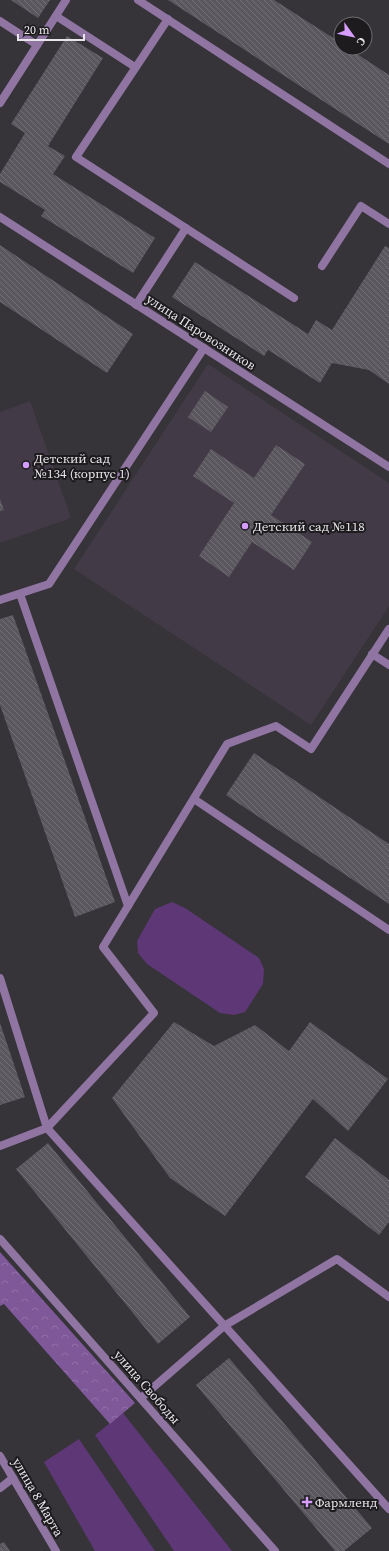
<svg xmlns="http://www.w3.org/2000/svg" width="389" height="1551" font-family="'Source Serif 4',serif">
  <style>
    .built { fill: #423b47 }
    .grass { fill: #5e3876 }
    .forest { fill: url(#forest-crowns) }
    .building { fill: url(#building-back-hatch) }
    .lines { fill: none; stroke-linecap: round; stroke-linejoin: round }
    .service { stroke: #9075a3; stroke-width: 8 }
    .minor { stroke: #9075a3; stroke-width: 8 }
    .poi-dot { fill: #d59cfb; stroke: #1d1b1e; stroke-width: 1.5 }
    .labels { text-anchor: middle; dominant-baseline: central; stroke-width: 4; stroke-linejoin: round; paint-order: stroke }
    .street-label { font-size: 13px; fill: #e8e6ea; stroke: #1d1b1e }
    .poi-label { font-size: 13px; fill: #e8e6ea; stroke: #1d1b1e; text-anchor: start }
  </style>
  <defs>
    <pattern id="forest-crowns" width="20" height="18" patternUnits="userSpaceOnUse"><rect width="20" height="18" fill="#7f5899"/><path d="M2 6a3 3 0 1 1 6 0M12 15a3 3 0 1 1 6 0" fill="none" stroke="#9170a7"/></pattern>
    <pattern id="building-back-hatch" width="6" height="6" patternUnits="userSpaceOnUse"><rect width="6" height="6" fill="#5b575e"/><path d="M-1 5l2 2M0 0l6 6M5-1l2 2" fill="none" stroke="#736f75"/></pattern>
  </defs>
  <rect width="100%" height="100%" fill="#363339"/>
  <g class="built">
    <polygon points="208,364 389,483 389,606 311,725 74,569"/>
    <polygon points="30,401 71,518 0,543 0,412"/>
  </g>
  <g class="grass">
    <polygon points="172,902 185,908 259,958 264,969 263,984 245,1012 234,1015 220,1013 147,964 138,953 137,941 155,909"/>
    <polygon points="123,1413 232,1551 174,1551 95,1435"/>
    <polygon points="79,1439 155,1551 95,1551 44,1462"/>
  </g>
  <polygon class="forest" points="0,1252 135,1403 110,1424 4,1304 0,1306"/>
  <g class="building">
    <polygon points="11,0 50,0 38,18"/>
    <polygon points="168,0 274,0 341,43 341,48 348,48 389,75 389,144"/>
    <polygon points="67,36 103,58 48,146 65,156 53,174 155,238 133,273 41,216 45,210 0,182 0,174 25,133 11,124"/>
    <polygon points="0,245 133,334 107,373 0,302"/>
    <polygon points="385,246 389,248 389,384 369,370 332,363 320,383 268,350 264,356 172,297 195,262 308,334 316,320 332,330"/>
    <polygon points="205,391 228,407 211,432 188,417"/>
    <polygon points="276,445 305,464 271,515 312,542 294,570 252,542 229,577 199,556 234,503 193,476 211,449 254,478"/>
    <polygon points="0,499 4,510 0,511"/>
    <polygon points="13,615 115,902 75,917 0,705 0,619"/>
    <polygon points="254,753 389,844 389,904 226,795"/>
    <polygon points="174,1022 214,1046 255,1025 289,1051 310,1022 388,1079 348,1131 313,1099 225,1216 170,1178 112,1098"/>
    <polygon points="0,1023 25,1097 0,1105"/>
    <polygon points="335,1138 389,1180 389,1222 379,1235 305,1177"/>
    <polygon points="48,1143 190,1317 158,1344 16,1169"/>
    <polygon points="229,1358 372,1528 344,1551 335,1551 196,1385"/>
    <polygon points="4,1542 10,1551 0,1551 0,1544"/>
  </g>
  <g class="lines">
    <g class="service">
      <polyline points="138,0 389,164"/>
      <polyline points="56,16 135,67"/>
      <polyline points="168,19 76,157 294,298"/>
      <polyline points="0,21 37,45"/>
      <polyline points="0,103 66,0"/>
      <polyline points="322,266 361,206 389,224"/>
      <polyline points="136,305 186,228"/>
      <polyline points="20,594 128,906"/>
      <polyline points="0,600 49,584 204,348"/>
      <polyline points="372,654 389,665"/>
      <polyline points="194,799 389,930"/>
      <polyline points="0,978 47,1128 389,1509"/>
      <polyline points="141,1398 224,1326 337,1259 389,1297"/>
      <polyline points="0,1488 13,1478"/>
    </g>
    <g class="minor">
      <polyline points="0,217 389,467"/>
      <polyline points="0,1146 47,1128 154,1013 103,947 227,744 276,726 311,749 389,629"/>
      <polyline points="0,1239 275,1551"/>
      <polyline points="0,1456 56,1551"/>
    </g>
  </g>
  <g class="poi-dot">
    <circle cx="26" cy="465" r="4"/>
    <circle cx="245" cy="526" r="4"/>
    <path d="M305 1496h4v4h4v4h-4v4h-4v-4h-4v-4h4z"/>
  </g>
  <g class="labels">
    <g class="street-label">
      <text transform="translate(201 332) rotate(33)">улица Паровозников</text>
      <text transform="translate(147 1387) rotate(49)">улица Свободы</text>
      <text transform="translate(38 1497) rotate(60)">улица 8 Марта</text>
    </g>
    <g class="poi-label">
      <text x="34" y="458">Детский сад<tspan x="34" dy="15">№134 (корпус 1)</tspan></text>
      <text x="253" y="526">Детский сад №118</text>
      <text x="315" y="1502">Фармленд</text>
    </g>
  </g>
  <g transform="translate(353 36) rotate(123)"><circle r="19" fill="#1d1b1e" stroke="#6e6c70"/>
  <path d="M0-3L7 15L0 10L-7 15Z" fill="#d59cfb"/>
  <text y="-6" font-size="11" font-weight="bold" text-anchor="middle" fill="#e8e6ea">С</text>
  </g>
  <path d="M18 34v6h66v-6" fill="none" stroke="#e8e6ea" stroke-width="2"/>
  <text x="24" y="34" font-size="12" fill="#e8e6ea" stroke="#1d1b1e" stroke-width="3" paint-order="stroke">20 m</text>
</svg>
